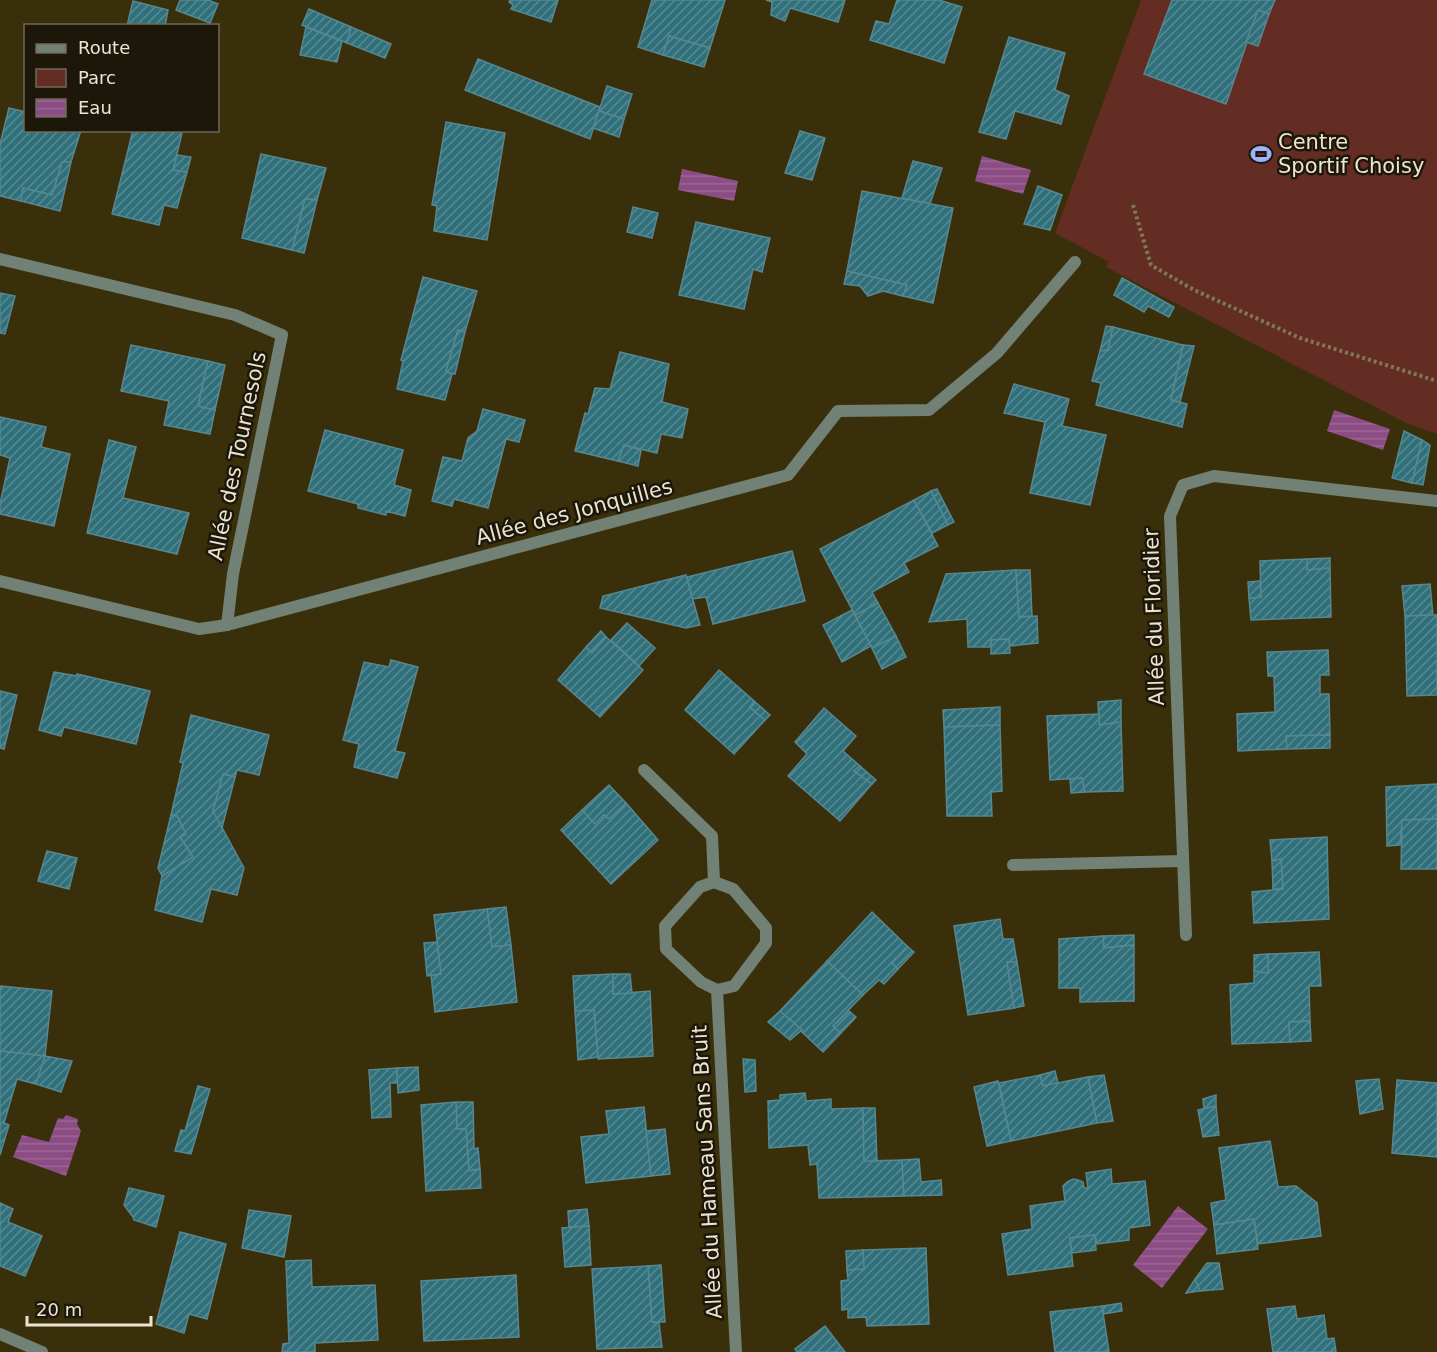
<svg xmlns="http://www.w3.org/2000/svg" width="1437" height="1352" font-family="'DejaVu Sans',sans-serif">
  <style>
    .park { fill: #632d24 }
    .water { fill: url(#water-rules) }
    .building { fill: url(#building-hatch); stroke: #588790; stroke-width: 1.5 }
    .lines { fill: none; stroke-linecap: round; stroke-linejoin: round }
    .path { stroke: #807759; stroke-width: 4; stroke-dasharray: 3 3; stroke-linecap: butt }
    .lane { stroke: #728175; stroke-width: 12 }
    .street { stroke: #728175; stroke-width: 12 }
    .labels { text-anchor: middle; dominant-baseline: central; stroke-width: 5; stroke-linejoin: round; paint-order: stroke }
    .poi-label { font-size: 21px; fill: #eae4d1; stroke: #1c1709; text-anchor: start }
    .street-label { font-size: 21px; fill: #eae4d1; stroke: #1c1709 }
  </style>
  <defs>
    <pattern id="water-rules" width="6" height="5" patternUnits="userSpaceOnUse" patternTransform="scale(1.5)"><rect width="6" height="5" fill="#8c4d85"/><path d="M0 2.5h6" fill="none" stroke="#9c6695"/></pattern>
    <pattern id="building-hatch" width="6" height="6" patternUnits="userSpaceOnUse" patternTransform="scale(1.5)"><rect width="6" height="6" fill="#2f707b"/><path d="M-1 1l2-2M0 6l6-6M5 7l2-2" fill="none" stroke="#578b93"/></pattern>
  </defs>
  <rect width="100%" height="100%" fill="#3a2f0b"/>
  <polygon class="park" points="1141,0 1437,0 1437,434 1408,424 1106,267 1109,262 1055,233"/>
  <g class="water">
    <polygon points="982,156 1031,170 1023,194 975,181"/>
    <polygon points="682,169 738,181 734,201 678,190"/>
    <polygon points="1334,410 1390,429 1383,450 1327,431"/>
    <polygon points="66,1115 78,1119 77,1124 81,1131 66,1176 13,1157 22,1135 49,1142 58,1118 63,1119"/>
    <polygon points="1178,1206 1208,1229 1162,1288 1133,1265"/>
  </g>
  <g class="building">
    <polygon points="180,0 208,0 218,4 210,23 176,10"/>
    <polygon points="510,0 558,0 551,22 511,9 513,5 509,2"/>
    <polygon points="652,0 725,0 710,48 669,36 663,55 638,47"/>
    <polygon points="766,0 845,0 838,22 790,8 785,21 771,15 772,2"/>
    <polygon points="897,0 939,0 962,7 944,63 870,40 876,21 889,24"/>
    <polygon points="1172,0 1275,0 1269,14 1258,10 1226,104 1144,74"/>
    <polygon points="133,1 168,10 165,26 127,26"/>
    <polygon points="309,9 351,27 347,43 302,25"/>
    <polygon points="1258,10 1269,14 1258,46 1246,42"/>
    <polygon points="306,27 342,41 337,62 300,55"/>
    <polygon points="351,27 391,44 385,58 347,43"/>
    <polygon points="669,36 710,48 704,67 663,55"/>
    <polygon points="1009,37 1065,53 1055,90 1069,96 1061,124 1015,111 1006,139 979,132"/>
    <polygon points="478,59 600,107 590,139 465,90"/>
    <polygon points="607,86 632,94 624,119 599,111"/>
    <polygon points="9,108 26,112 26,130 81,130 71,162 62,162 52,195 23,188 21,201 0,196 0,144"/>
    <polygon points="599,111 624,119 619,137 593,128"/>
    <polygon points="446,122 505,133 487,240 434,231 437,206 432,205"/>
    <polygon points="133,130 172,130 182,133 173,170 187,172 177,208 164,205 159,225 112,214"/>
    <polygon points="800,131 825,138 812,180 785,173"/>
    <polygon points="261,154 326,168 317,200 305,199 292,250 242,238"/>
    <polygon points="177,155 191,157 187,172 173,170"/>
    <polygon points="913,161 942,168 930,204 902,198"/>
    <polygon points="62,162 71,162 60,211 21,201 23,188 52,195"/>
    <polygon points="1038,186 1062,195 1050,230 1024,224"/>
    <polygon points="862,191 953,208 933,303 903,296 907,285 847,271"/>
    <polygon points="305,199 317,200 304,253 292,250"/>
    <polygon points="633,207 658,213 652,238 627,232"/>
    <polygon points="696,222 770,238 762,272 753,269 744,309 679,295"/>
    <polygon points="847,271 907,285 903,296 883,291 868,296 860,286 844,284"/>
    <polygon points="423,277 477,291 465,332 458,330 446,371 452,374 445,400 397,389 403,361 401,360"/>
    <polygon points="1122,278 1174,307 1169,317 1148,306 1144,312 1114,295"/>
    <polygon points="0,293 15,296 5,334 0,333"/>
    <polygon points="1106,326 1113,327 1108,350 1100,351"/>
    <polygon points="1113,327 1183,345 1171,400 1187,404 1182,427 1096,405 1101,383 1092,381 1100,351 1108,350"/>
    <polygon points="458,330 465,332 455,374 452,374 446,371"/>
    <polygon points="131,345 208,361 198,406 215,410 210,434 164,425 169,401 121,391"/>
    <polygon points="1183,345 1194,346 1180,402 1171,400"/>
    <polygon points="620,352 669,364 662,402 688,409 682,438 661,434 657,453 624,445 618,461 575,451 585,413 588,414 595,388 610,389"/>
    <polygon points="208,361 225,365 215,410 198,406"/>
    <polygon points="1014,384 1069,399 1062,426 1106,435 1090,505 1030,493 1045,422 1004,413"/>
    <polygon points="483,409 525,420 519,442 506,439 488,508 454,499 452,506 432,501 443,457 462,461 468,438 477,431"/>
    <polygon points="0,417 46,427 41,447 70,454 54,526 0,514 0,504 10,458 0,455"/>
    <polygon points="325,430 403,450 394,485 411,490 405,516 386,511 386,515 358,508 358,504 308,491"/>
    <polygon points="1404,431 1422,440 1412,483 1392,478"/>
    <polygon points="109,440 136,447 123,498 189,513 177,554 87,533"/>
    <polygon points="1422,440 1430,445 1423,485 1412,483"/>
    <polygon points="624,445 641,450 638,466 618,461"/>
    <polygon points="937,489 954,522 948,525 931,491"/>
    <polygon points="931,491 948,525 932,533 914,500"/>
    <polygon points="914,500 938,546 904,563 909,572 872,592 878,603 855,615 820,549"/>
    <polygon points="792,551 805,601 713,624 706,597 692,599 687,577"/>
    <polygon points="1330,558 1330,568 1307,570 1307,559"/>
    <polygon points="1307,559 1307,570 1330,568 1331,617 1251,620 1249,598 1261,597 1260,561"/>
    <polygon points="1016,570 1019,617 1037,616 1038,643 1010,646 1009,639 991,640 990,647 968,647 967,619 929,622 946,574"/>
    <polygon points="1016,570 1030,570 1032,616 1019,617"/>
    <polygon points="686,575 700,625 686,628 600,608 603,596"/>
    <polygon points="1260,581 1261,597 1249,598 1248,582"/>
    <polygon points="1430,584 1433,615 1405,616 1402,586"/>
    <polygon points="878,603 896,636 872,648 855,615"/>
    <polygon points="852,610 871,646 842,662 823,625"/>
    <polygon points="1433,615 1437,615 1437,695 1407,696 1405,616"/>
    <polygon points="627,623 655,648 639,666 611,640"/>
    <polygon points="601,631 606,637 592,653 586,647"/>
    <polygon points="896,636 906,657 882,669 872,648"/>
    <polygon points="606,637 643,670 600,717 558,680 586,647 592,653"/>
    <polygon points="1009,639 1010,653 991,654 991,640"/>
    <polygon points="1328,650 1329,675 1320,675 1320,694 1329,694 1330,735 1286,736 1287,749 1238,751 1237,714 1275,712 1274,676 1268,676 1267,652"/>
    <polygon points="391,660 418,667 395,751 405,753 397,778 354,767 359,744 343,740 364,662 389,667"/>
    <polygon points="719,670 754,701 750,707 765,720 734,754 685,710"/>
    <polygon points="54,672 77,676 77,674 150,691 136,744 64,727 61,736 39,730"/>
    <polygon points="0,691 17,695 4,749 0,748"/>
    <polygon points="1121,700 1121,722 1099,725 1098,702"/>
    <polygon points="754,701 770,715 765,720 750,707"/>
    <polygon points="1000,707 1000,725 944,727 943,710"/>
    <polygon points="824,708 856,736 843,751 860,766 854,771 872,784 840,821 788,776 807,754 795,742"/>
    <polygon points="1099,714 1099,725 1121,722 1123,791 1085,792 1082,778 1050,780 1047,716"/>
    <polygon points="191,715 269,735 259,775 237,770 235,777 223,774 213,811 244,868 237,895 211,889 202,922 155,910 162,876 193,857 180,837 186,834 177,816 171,815 183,763 180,762"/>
    <polygon points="1000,725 1002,791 991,792 992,816 947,816 944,727"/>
    <polygon points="1330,735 1330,748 1287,749 1286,736"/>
    <polygon points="860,766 876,780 872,784 854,771"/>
    <polygon points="223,774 235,777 222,828 213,811"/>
    <polygon points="1082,778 1085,792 1071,793 1070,779"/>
    <polygon points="1437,784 1437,819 1402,820 1400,845 1387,846 1386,787"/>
    <polygon points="609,785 626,803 609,819 604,815 595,824 582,810"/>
    <polygon points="626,803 658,840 611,884 561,830 582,810 595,824 604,815 609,819"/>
    <polygon points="171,815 177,816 186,834 180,837 193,857 162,876 158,868"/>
    <polygon points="1437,819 1437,869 1401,869 1402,820"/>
    <polygon points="1327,837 1329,919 1254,923 1252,892 1283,889 1281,859 1272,861 1270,840"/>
    <polygon points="47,851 77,858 69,889 38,881"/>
    <polygon points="1281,859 1283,889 1273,889 1272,861"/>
    <polygon points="506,907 511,945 492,947 487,909"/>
    <polygon points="487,909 492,947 511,945 517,1002 435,1012 431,975 441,974 434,915"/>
    <polygon points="872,912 908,947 892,963 898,969 884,984 879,980 863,995 827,961"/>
    <polygon points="1000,919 1003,939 1013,939 1017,962 1007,962 1014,1008 968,1015 954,926"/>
    <polygon points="1134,935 1134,945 1104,948 1103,936"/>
    <polygon points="1103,936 1104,948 1134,945 1134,1001 1080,1002 1080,988 1059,988 1059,939"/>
    <polygon points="437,942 441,974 427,976 424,943"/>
    <polygon points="908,947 914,952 898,969 892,963"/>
    <polygon points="1319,952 1321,986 1309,986 1310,1021 1289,1022 1290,1042 1232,1044 1230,985 1254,983 1254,971 1268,973 1268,954"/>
    <polygon points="1268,954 1268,973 1254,971 1254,955"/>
    <polygon points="827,961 863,995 833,1026 841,1033 823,1052 780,1011"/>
    <polygon points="1007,962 1017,962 1024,1006 1014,1008"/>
    <polygon points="613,974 613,994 650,991 653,1056 598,1059 594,1010 575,1011 573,976"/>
    <polygon points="613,974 630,974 632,993 613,994"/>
    <polygon points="0,986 52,991 45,1056 0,1051"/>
    <polygon points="594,1010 598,1057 578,1060 575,1011"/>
    <polygon points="780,1011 802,1030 790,1040 768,1022"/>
    <polygon points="849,1011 856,1017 841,1033 833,1026"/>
    <polygon points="1310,1021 1311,1041 1290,1042 1289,1022"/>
    <polygon points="0,1051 45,1056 36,1084 17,1079 4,1123 9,1125 0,1155"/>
    <polygon points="45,1056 72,1061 61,1092 36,1084"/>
    <polygon points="743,1059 755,1060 756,1091 745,1092"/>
    <polygon points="418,1067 419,1090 398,1093 397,1068"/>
    <polygon points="397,1068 397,1083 390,1083 391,1117 372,1118 369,1070"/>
    <polygon points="1055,1071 1058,1083 1043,1086 1040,1075"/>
    <polygon points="1040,1075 1043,1086 1088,1077 1097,1123 1011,1141 999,1083"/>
    <polygon points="1104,1075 1113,1121 1097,1123 1088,1077"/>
    <polygon points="1379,1079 1383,1109 1360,1114 1356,1081"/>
    <polygon points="1397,1080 1437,1083 1437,1157 1392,1153"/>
    <polygon points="998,1081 1011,1141 987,1146 974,1087"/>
    <polygon points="198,1086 210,1089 191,1154 175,1151 181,1130 185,1131"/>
    <polygon points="805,1093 806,1101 831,1099 831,1109 863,1108 864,1161 902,1160 904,1196 819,1198 817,1164 810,1165 808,1145 769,1148 768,1101 780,1100 780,1095"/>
    <polygon points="1216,1095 1216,1106 1204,1109 1203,1099"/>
    <polygon points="456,1102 473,1102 474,1149 478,1148 480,1169 469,1171 466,1129 457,1129"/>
    <polygon points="456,1102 457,1129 466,1129 469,1171 480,1169 481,1188 426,1191 421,1105"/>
    <polygon points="1216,1106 1219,1135 1203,1137 1198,1110"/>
    <polygon points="644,1107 651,1176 586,1183 581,1137 609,1134 606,1111"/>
    <polygon points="863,1108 875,1108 877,1161 864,1161"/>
    <polygon points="665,1129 670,1174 651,1176 646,1131"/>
    <polygon points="1270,1141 1278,1187 1296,1186 1317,1203 1321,1236 1258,1244 1254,1219 1214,1225 1211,1203 1226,1200 1219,1148"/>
    <polygon points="919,1159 921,1182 941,1180 942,1195 904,1196 902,1160"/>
    <polygon points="1111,1169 1112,1184 1145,1181 1150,1225 1129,1228 1129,1240 1097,1244 1095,1235 1070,1238 1073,1266 1008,1275 1002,1234 1032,1229 1030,1206 1065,1201 1063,1186 1067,1182 1073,1179 1078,1180 1083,1182 1084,1188 1088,1188 1086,1173"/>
    <polygon points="129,1188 164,1196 156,1227 134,1220 133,1217 124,1205"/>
    <polygon points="0,1203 13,1209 8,1222 42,1236 25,1276 0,1266"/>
    <polygon points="587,1209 589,1226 569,1227 568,1211"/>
    <polygon points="249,1210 291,1216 284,1257 242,1248"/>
    <polygon points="1254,1219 1258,1249 1217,1254 1214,1225"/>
    <polygon points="589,1226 591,1265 565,1267 562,1228"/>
    <polygon points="180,1232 226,1244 207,1319 189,1314 184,1333 156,1324"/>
    <polygon points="1095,1235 1096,1250 1072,1253 1070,1238"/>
    <polygon points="926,1248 929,1324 867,1326 866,1317 848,1318 848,1309 842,1310 841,1281 848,1280 847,1270 864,1269 863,1250"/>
    <polygon points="863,1250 864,1269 847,1270 846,1251"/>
    <polygon points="311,1260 312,1287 375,1285 378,1340 315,1343 315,1352 282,1352 283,1344 289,1343 286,1261"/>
    <polygon points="1207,1263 1219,1263 1223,1289 1200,1291 1195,1279"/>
    <polygon points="661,1265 665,1322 652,1322 648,1266"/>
    <polygon points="648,1266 652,1322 659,1323 662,1347 597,1349 592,1269"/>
    <polygon points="516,1275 519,1337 424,1341 421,1281"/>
    <polygon points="1195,1279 1200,1291 1186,1293"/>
    <polygon points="1121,1303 1122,1311 1104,1314 1102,1306"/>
    <polygon points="1102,1306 1109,1352 1055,1352 1050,1312"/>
    <polygon points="1295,1306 1297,1319 1324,1315 1327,1339 1334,1338 1336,1352 1273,1352 1267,1309"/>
    <polygon points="825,1326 845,1352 797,1352 795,1349"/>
  </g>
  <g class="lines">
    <polyline class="path" points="1133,205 1151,265 1194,290 1300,338 1437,381"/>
    <polyline class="lane" points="1013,865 1183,861"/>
    <g class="street">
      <polyline points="0,259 235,315 282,335 233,574 227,625"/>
      <polyline points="0,581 199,629 227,625 788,475 838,411 929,410 997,353 1075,262"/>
      <polyline points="644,770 712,836 714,882"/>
      <polygon points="714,882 733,889 766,928 766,943 734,986 717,990 701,982 666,949 665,926 700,887"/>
      <polyline points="1186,935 1170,516 1183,485 1214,476 1437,501"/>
      <polyline points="717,990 736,1352"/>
      <polyline points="0,1334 42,1352"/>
    </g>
  </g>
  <defs>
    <g id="stadium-bare" transform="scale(1.62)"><path d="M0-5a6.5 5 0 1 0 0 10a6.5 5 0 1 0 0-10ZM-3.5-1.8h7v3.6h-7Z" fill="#9fb3fd" stroke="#1c1709" stroke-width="2.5" paint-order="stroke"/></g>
  </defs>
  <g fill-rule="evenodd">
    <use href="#stadium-bare" x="1261" y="154"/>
  </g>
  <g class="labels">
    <g class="poi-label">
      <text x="1278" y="142">Centre<tspan x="1278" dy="24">Sportif Choisy</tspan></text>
    </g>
    <g class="street-label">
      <text transform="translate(237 456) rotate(-78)">Allée des Tournesols</text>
      <text transform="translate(574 512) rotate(-15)">Allée des Jonquilles</text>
      <text transform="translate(1154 617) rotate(-92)">Allée du Floridier</text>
      <text transform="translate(707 1172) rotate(-93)">Allée du Hameau Sans Bruit</text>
    </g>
  </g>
  <rect x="24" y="24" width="195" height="108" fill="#1c1709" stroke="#6e6959" stroke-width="1.5"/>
  <rect x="36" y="44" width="30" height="9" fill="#728175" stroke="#6e6959" stroke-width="1.5"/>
  <text x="78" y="54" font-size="18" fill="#eae4d1">Route</text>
  <rect x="36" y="69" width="30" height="18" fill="#632d24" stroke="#6e6959" stroke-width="1.5"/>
  <text x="78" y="84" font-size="18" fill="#eae4d1">Parc</text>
  <rect x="36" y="99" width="30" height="18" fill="url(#water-rules)" stroke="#6e6959" stroke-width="1.5"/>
  <text x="78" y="114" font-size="18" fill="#eae4d1">Eau</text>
  <path d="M27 1316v9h124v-9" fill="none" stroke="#eae4d1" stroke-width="3"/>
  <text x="36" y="1316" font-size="18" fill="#eae4d1" stroke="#1c1709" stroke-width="4.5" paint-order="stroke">20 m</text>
</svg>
